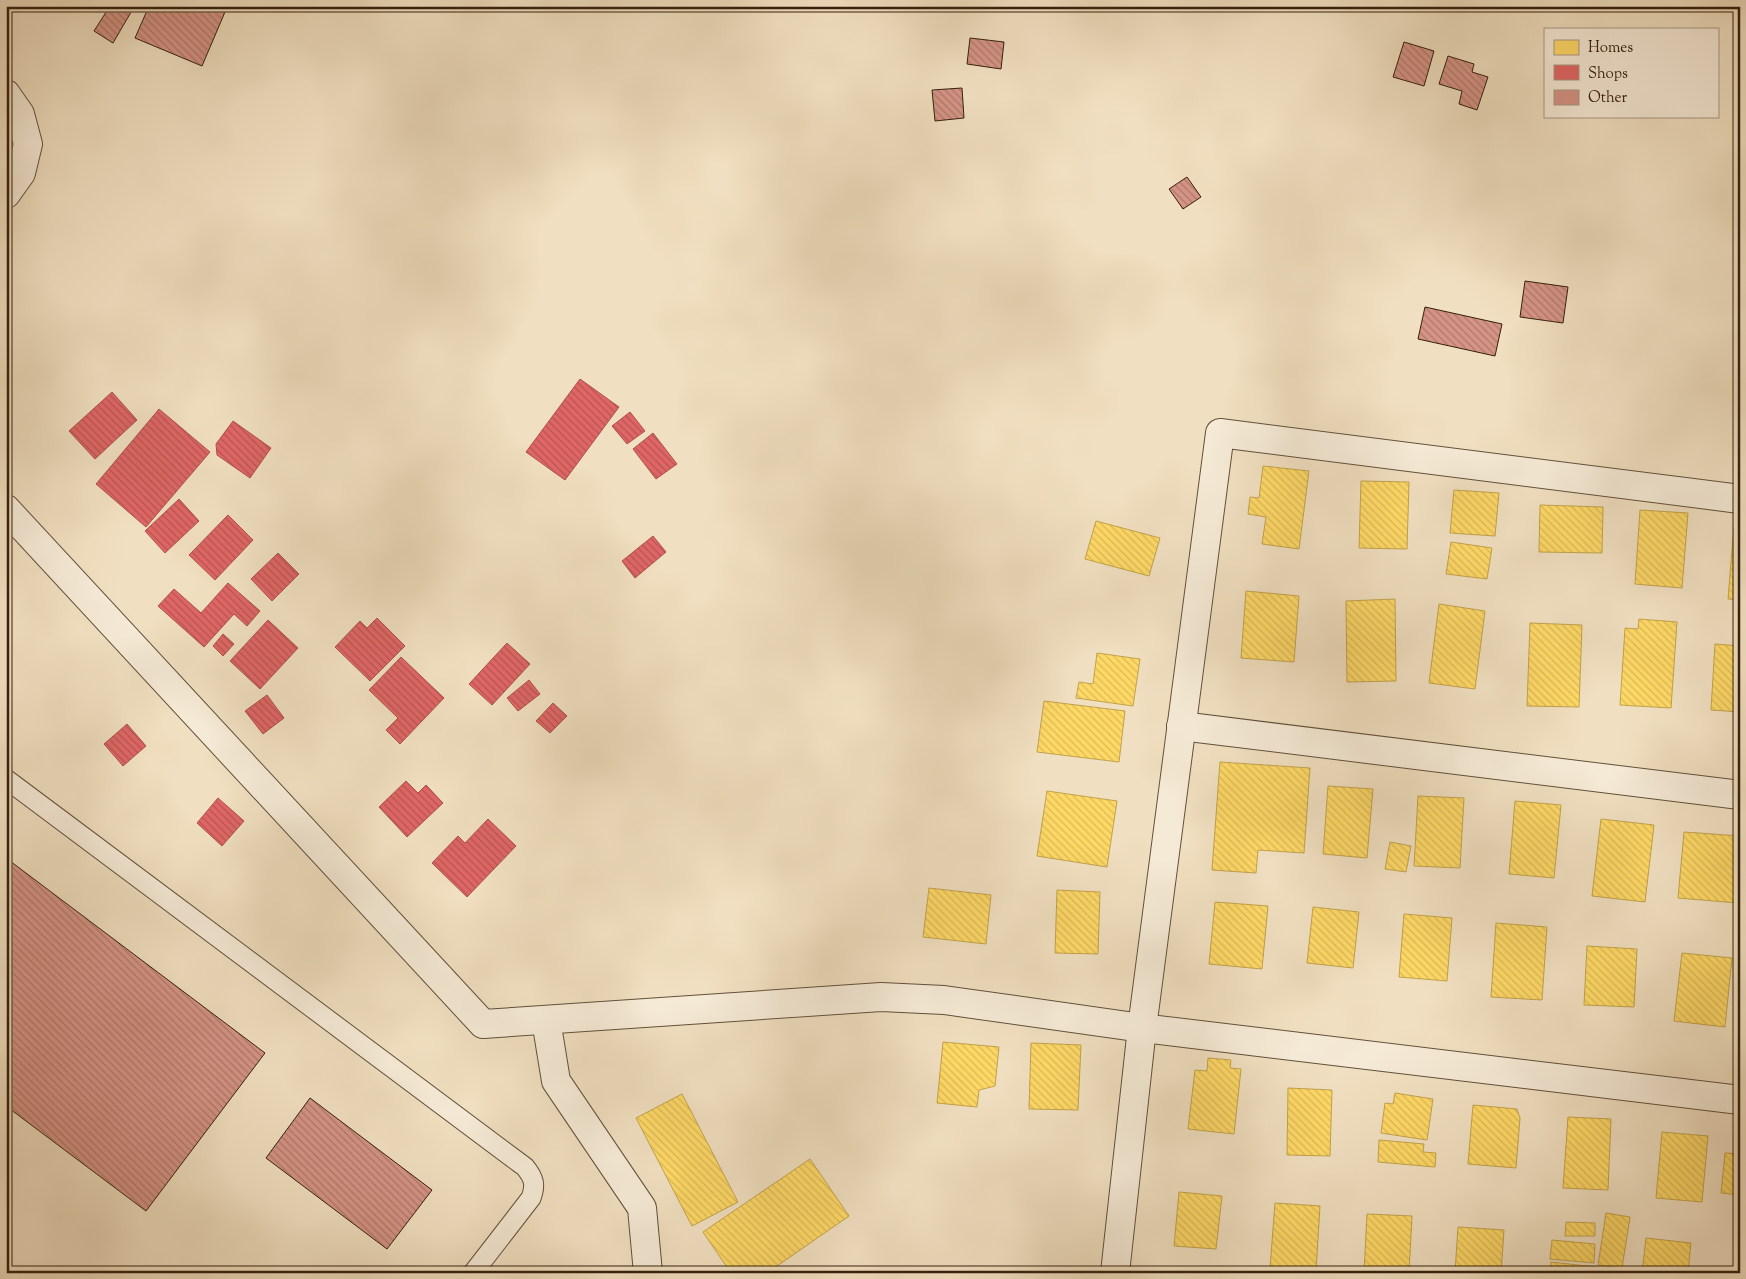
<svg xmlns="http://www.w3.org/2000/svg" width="1746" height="1279" font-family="'Sorts Mill Goudy',serif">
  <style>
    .homes { fill: url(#homes-back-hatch); stroke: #c2a24b }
    .shops { fill: url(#shops-back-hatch); stroke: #ac514b }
    .building { fill: url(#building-back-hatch); stroke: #34200d }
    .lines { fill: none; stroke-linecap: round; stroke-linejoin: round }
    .service-casing { stroke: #63503a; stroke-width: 21 }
    .minor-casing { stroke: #63503a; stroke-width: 30 }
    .service { stroke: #f5ead6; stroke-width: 19 }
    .minor { stroke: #f5ead6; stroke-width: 28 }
  </style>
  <defs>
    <pattern id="homes-back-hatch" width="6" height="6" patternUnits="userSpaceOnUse" patternTransform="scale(1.25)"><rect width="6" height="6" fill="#ffd966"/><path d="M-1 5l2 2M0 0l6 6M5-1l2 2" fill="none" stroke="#dbba57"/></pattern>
    <pattern id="shops-back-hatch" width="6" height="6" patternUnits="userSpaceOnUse" patternTransform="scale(1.25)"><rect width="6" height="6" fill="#e06666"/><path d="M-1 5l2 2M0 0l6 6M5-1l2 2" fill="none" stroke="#b65452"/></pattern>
    <pattern id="building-back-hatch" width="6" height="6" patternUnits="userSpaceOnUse" patternTransform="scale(1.25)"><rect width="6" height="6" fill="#d59486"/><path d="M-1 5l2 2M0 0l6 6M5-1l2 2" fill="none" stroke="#ae786c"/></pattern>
  </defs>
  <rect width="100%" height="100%" fill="#f0dfc0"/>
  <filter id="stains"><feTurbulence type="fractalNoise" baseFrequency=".004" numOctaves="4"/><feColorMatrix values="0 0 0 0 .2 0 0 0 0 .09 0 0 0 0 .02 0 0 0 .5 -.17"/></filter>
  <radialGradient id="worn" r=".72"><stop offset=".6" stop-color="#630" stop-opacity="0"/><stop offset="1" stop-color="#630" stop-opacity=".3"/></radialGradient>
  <g class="homes">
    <polygon points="1263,466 1309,471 1299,549 1262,544 1266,517 1248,514 1250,497 1259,498"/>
    <polygon points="1361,481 1409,482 1407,549 1359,548"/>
    <polygon points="1454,490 1499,493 1495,536 1450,533"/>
    <polygon points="1540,505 1603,507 1602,553 1539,552"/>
    <polygon points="1640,510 1688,513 1682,588 1635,584"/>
    <polygon points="1096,521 1160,538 1149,576 1085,559"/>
    <polygon points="1734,526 1740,526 1740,600 1728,599"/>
    <polygon points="1451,542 1492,548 1487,579 1446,574"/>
    <polygon points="1246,591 1299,596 1294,662 1241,658"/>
    <polygon points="1395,599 1396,681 1347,682 1346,601"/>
    <polygon points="1439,604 1485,611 1475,689 1429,683"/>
    <polygon points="1639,619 1677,622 1671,708 1620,705 1625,628 1638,629"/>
    <polygon points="1530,623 1582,625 1579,707 1527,706"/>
    <polygon points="1715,644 1740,646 1740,712 1711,710"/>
    <polygon points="1097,653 1140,659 1133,706 1076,698 1079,682 1093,684"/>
    <polygon points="1044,701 1125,711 1119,762 1037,752"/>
    <polygon points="1220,762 1310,768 1304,853 1258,850 1256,873 1212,870"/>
    <polygon points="1328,786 1373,789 1367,858 1323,854"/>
    <polygon points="1047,791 1117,801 1107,867 1037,856"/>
    <polygon points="1418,796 1464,798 1460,868 1414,866"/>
    <polygon points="1515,801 1561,805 1554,878 1509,874"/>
    <polygon points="1601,819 1654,825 1645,902 1592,896"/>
    <polygon points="1684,832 1740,836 1738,903 1678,898"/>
    <polygon points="1390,842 1411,846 1406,872 1385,869"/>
    <polygon points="929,888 991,895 986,944 923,937"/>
    <polygon points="1057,890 1100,892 1098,954 1055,953"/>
    <polygon points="1215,902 1268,906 1262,969 1209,964"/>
    <polygon points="1313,907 1359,912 1353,968 1307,963"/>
    <polygon points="1404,914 1452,918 1447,981 1399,977"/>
    <polygon points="1496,923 1547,927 1542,1000 1491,997"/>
    <polygon points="1587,946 1637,949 1634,1007 1584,1005"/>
    <polygon points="1682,953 1732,958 1725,1027 1674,1021"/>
    <polygon points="943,1042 999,1047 995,1086 979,1090 977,1107 937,1103"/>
    <polygon points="1031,1043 1081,1045 1078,1110 1029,1109"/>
    <polygon points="1208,1058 1231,1060 1230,1068 1241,1069 1234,1134 1188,1129 1195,1070 1207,1071"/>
    <polygon points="1288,1088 1332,1090 1330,1156 1287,1155"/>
    <polygon points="1395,1093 1433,1099 1427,1140 1381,1133 1385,1103 1393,1104"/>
    <polygon points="682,1094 738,1202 692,1226 636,1118"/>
    <polygon points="1473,1105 1517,1109 1520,1118 1516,1168 1468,1164"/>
    <polygon points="1568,1117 1611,1119 1608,1190 1563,1188"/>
    <polygon points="1662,1132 1708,1136 1702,1202 1656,1198"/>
    <polygon points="1379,1140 1424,1144 1423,1152 1436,1153 1435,1167 1378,1162"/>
    <polygon points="1725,1153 1740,1154 1740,1195 1721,1193"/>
    <polygon points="810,1159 849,1216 767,1273 731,1273 703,1232"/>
    <polygon points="1179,1192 1222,1196 1216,1249 1174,1246"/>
    <polygon points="1275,1203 1320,1206 1316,1271 1270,1268"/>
    <polygon points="1606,1213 1630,1217 1622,1268 1598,1265"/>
    <polygon points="1367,1214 1412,1216 1409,1273 1364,1273"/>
    <polygon points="1566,1222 1595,1223 1595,1236 1565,1236"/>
    <polygon points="1458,1227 1504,1230 1501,1273 1455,1273"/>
    <polygon points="1646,1238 1691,1243 1688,1273 1642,1273"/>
    <polygon points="1552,1240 1595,1244 1594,1263 1550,1259"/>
    <polygon points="1551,1262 1596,1267 1595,1273 1550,1273"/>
  </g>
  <g class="shops">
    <polygon points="580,379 619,407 565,480 526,452"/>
    <polygon points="112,392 137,420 95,459 69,431"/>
    <polygon points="159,409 210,452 146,527 96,484"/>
    <polygon points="630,412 645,431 627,444 612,426"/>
    <polygon points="233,421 271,448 250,478 217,455 216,444"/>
    <polygon points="653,433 677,464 656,479 633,449"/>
    <polygon points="179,499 199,521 165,553 145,531"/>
    <polygon points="228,515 253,540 215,580 189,555"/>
    <polygon points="653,536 666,552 635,578 622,561"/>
    <polygon points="278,553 299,574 272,601 251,579"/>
    <polygon points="228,583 260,611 247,626 234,614 204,647 158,606 174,589 201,613"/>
    <polygon points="377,618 405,646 370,681 335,647 360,621 367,628"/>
    <polygon points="268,620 298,648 260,689 230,661"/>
    <polygon points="223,634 234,644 223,656 213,646"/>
    <polygon points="507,643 530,664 492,705 469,684"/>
    <polygon points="401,657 444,698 400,744 386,730 398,718 369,690"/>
    <polygon points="529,680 540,694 518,711 507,698"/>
    <polygon points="267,695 284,718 263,734 245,711"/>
    <polygon points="553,703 567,716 550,733 536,721"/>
    <polygon points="127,724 146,746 123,766 104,744"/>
    <polygon points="406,781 418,793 426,785 443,803 407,837 379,807"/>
    <polygon points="218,798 244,821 222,846 197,823"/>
    <polygon points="488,819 516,846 467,897 432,863 458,836 465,843"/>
  </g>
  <g class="building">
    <polygon points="110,6 134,7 113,43 94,31"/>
    <polygon points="149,6 171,6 186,12 188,6 211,6 225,12 202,66 135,38"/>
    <polygon points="970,38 1004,42 1001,69 967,64"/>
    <polygon points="1404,42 1434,51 1424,86 1393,77"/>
    <polygon points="1448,56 1474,64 1472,72 1488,77 1477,110 1459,104 1462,91 1439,84"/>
    <polygon points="962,88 964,118 935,121 932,90"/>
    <polygon points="1187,177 1201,197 1183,209 1169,189"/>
    <polygon points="1525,281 1568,287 1563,323 1520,317"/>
    <polygon points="1425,307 1502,324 1495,356 1418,339"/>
    <polygon points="6,858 265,1053 146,1211 6,1106"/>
    <polygon points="310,1098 432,1190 387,1249 266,1158"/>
  </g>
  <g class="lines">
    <g class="service-casing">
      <path id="service" d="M6,779L525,1167C534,1178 536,1185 531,1198L473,1273"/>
    </g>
    <g class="minor-casing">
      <g id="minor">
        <polyline points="6,94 20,114 28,144 21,173 6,194"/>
        <polyline points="6,509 483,1024 881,997 944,1000 1142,1028 1740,1100"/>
        <polyline points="1181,726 1740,795"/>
        <polyline points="546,1020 556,1081 642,1208 648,1273"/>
        <polyline points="1115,1273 1142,1028 1220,433 1740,499"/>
      </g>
    </g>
    <use href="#service" class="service"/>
    <use href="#minor" class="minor"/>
  </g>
  <rect width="1746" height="1279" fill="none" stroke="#f0dfc0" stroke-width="25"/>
  <rect x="8" y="8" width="1731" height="1264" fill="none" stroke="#34200d" stroke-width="2.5"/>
  <rect x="12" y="12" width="1721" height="1254" fill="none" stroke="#34200d"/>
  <rect x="1544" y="28" width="175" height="90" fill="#f5ead6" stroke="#a89986"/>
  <rect x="1554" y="40" width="25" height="15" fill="#ffd966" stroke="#a89986"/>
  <text x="1588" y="52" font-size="15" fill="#34200d">Homes</text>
  <rect x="1554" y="65" width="25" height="15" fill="#e06666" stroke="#a89986"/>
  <text x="1588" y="78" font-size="15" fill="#34200d">Shops</text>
  <rect x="1554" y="90" width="25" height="15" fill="#d59486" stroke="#a89986"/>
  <text x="1588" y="102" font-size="15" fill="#34200d">Other</text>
  <rect width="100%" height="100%" filter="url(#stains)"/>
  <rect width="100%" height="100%" fill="url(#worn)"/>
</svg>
